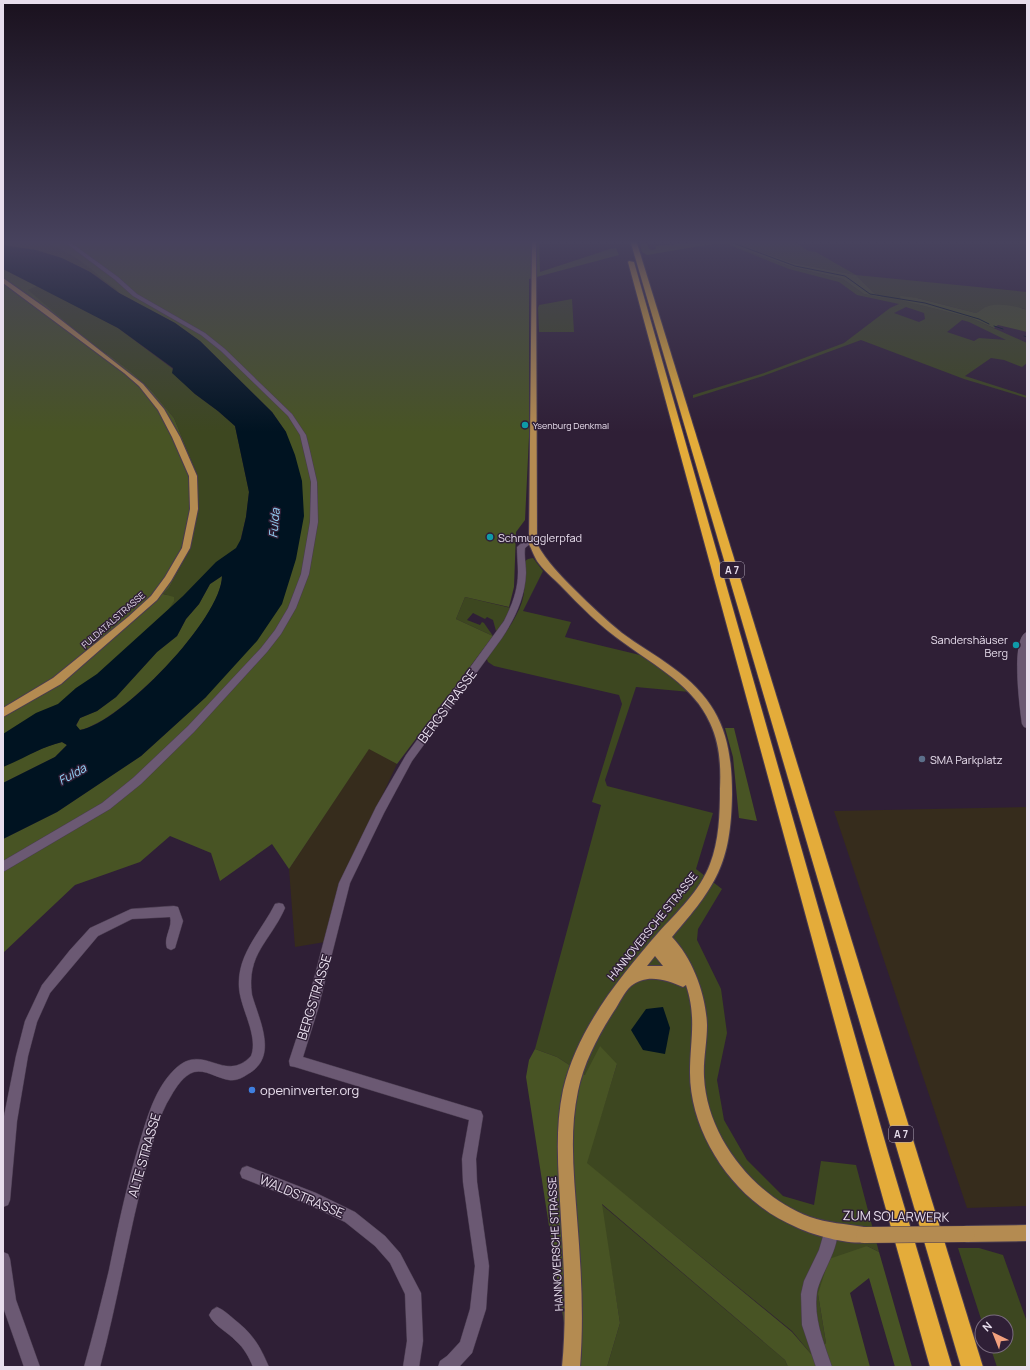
<svg xmlns="http://www.w3.org/2000/svg" width="1030" height="1370" font-family="Manrope,sans-serif">
  <style>
    .industrial { fill: #362c1c }
    .green { fill: #3d4720; fill-rule: evenodd }
    .forest { fill: #485424 }
    .water { fill: #001321; fill-rule: evenodd }
    .lines { fill: none; stroke-linecap: round; stroke-linejoin: round }
    .stream { stroke: #001321; stroke-width: 1 }
    .minor-casing { stroke: #493b4f; stroke-width: 1 }
    .major-casing { stroke: #493b4f; stroke-width: 2 }
    .highway-casing { stroke: #493b4f; stroke-width: 2 }
    .minor { fill: #6b5973; fill-rule: evenodd }
    .major { fill: #b48b51; fill-rule: evenodd }
    .highway { fill: #e4ac3a; fill-rule: evenodd }
    .major-bridge-casing { stroke: #493b4f; stroke-width: 17; stroke-linecap: butt }
    .major-bridge { stroke: #b48b51; stroke-width: 16 }
    .culture-dot { fill: #0f9aa8; stroke: #2f1f36; stroke-width: 1.5 }
    .service-dot { fill: #5c6f8a; stroke: #2f1f36; stroke-width: 1.5 }
    .shop-dot { fill: #3f7fe0; stroke: #2f1f36; stroke-width: 1.5 }
    .labels { text-anchor: middle; dominant-baseline: central; stroke-width: 3; stroke-linejoin: round; paint-order: stroke }
    .far-poi-label { font-size: 9px; fill: #e8deed; stroke: #2f1f36; text-anchor: start }
    .far-street-label { font-size: 9px; fill: #e8deed; stroke: #2f1f36 }
    .shield { fill: #2f1f36; stroke: #b0a5b6; stroke-width: 1 }
    .shield-label { font-size: 10px; font-weight: bold; fill: #e8deed }
    .poi-label { font-size: 11px; fill: #e8deed; stroke: #2f1f36; text-anchor: start }
    .street-label { font-size: 11px; fill: #e8deed; stroke: #2f1f36 }
    .water-label { font-size: 12px; font-style: italic; fill: #94d3f8; stroke: #2f1f36 }
    .near-street-label { font-size: 13px; fill: #e8deed; stroke: #2f1f36 }
    .near-poi-label { font-size: 13px; fill: #e8deed; stroke: #2f1f36; text-anchor: start }
  </style>
  <rect width="100%" height="100%" fill="#2f1f36"/>
  <g class="industrial">
    <polygon points="369,748 397,764 340,885 325,942 295,947 289,869"/>
    <polygon points="1027,807 1027,1206 967,1208 834,811"/>
  </g>
  <g class="green">
    <path d="M3,240C14,240 29,237 40,240C57,244 111,279 119,293C109,286 99,277 88,271C61,256 34,250 3,245Z"/>
    <path d="M718,240H791L809,251L816,252L856,275L1027,292V310L1022,308L988,306L976,313L917,298V304L971,318L1027,343V363L1022,367L1004,360L991,358L965,376L1027,396V398L964,379L861,340L763,376L693,398V395L761,374L844,343L890,308L899,304L857,295L839,282L789,269L724,243L700,246L696,242ZM733,242L793,263L856,275L874,293L883,297L864,294L843,279L792,267L735,247L730,243ZM906,307L924,313L925,319L919,322L894,313ZM962,320L969,322L1006,340L979,338L974,341L947,332Z"/>
    <polygon points="38,286 118,328 173,369 173,373 195,394 218,411 235,426 249,492 246,517 238,550 3,782 3,724 167,595 163,594 169,588 191,547 197,474 174,418 151,390 130,371 109,355 92,346 80,334 27,290"/>
    <polygon points="572,299 574,332 539,332 538,308 539,305"/>
    <path d="M533,558L543,571L523,611L571,622L565,637L640,655L678,680L690,692L636,687L605,780L607,786L713,813L696,869L722,889L698,929L697,940L721,989L727,1033L717,1080L724,1120L747,1160L783,1196L814,1205L821,1161L856,1165L879,1252L867,1246L818,1294L826,1343L811,1354L792,1331L586,1163L617,1064L585,1075L557,1057L535,1049L601,805L592,802L622,704L619,695L494,666L488,662L486,657C500,641 515,622 522,602C526,589 524,575 525,561L528,559Z"/>
    <polygon points="465,597 511,608 499,629 496,631 493,620 487,617 485,619 473,613 467,620 480,625 482,622 484,623 493,636 456,619"/>
    <polygon points="601,1204 785,1360 788,1367 607,1367 620,1323"/>
    <polygon points="958,1248 979,1248 1003,1255 1027,1322 1027,1367 997,1367 990,1346 1006,1346 1006,1322 982,1322"/>
  </g>
  <g class="forest">
    <path d="M39,240H539L540,272L610,249L616,248L619,255L529,279V437L525,520L516,532L514,587L509,607L465,597L456,619L493,636L397,764L369,749L289,869L272,844L220,881L211,853L170,836L140,862L75,885L3,953V839L57,812L141,756L206,697L286,432L272,412L200,341L175,323L119,293C115,287 110,285 105,281C86,263 64,249 39,240Z"/>
    <polygon points="639,240 642,240 649,247 648,248 651,250 656,249 656,246 696,242 700,246 647,255 642,252"/>
    <polygon points="729,242 733,242 793,263 856,275 874,293 885,298 864,294 843,279 792,267 735,247"/>
    <polygon points="3,269 38,286 28,290 80,334 92,346 109,355 130,371 151,390 174,418 197,474 197,512 191,547 169,588 163,594 174,597 174,601 168,610 97,674 76,688 58,704 36,713 3,734"/>
    <path d="M900,296L917,298L976,313C980,311 984,307 988,306C1000,303 1016,306 1027,310V332L998,325L994,328L971,318L901,300Z"/>
    <path d="M222,576C222,619 121,722 80,730L76,726L80,718L97,711L116,697L157,652L177,636L186,619L199,604L210,584Z"/>
    <polygon points="725,728 734,728 757,821 739,818 733,757"/>
    <path d="M62,742L67,745L55,757L3,783V767C23,759 40,747 62,742Z"/>
    <polygon points="600,1046 617,1064 587,1163 792,1332 811,1354 826,1343 818,1294 829,1259 867,1246 879,1252 912,1367 895,1367 869,1278 850,1293 870,1367 788,1367 785,1360 602,1204 620,1323 607,1367 580,1367 582,1352 564,1323 526,1077 529,1060 535,1049 557,1057 585,1075"/>
  </g>
  <g class="water">
    <path d="M3,245L36,250L62,258L90,272L119,293L175,323L200,341L272,412L286,432L295,455L302,481L304,516L296,559L282,604L257,641L206,697L141,756L57,812L3,839V783L55,757L67,745L62,742C41,747 23,759 3,767V734L36,713L58,704L76,688L97,674L183,596L216,562L236,548L241,539L246,517L249,492L235,426L218,411L195,394L172,373L173,368L118,328L3,269ZM222,576C222,618 120,724 80,730L76,725L80,718L97,711L116,697L157,652L177,636L186,619L199,604L210,584Z"/>
    <polygon points="663,1007 670,1028 665,1054 643,1050 631,1030 646,1009"/>
  </g>
  <g class="lines">
    <g class="stream">
      <polyline points="733,243 795,266 845,276 870,294 925,303 979,319 989,324"/>
      <polyline points="994,326 1003,329"/>
      <polyline points="1024,336 1027,337"/>
    </g>
    <g class="minor-casing">
      <g id="minor">
        <polygon points="62,240 67,240 118,277 137,294 205,333 225,349 292,414 306,435 309,447 317,482 318,522 309,574 296,608 281,634 267,652 194,732 141,784 110,809 3,872 3,861 102,803 133,778 188,726 261,648 275,630 288,608 301,574 310,522 311,482 300,435 288,416 221,351 201,335 133,296 114,279"/>
        <path d="M529,537H532L536,539L525,548C524,556 526,565 526,573C525,598 515,618 502,638L412,761L384,813L350,883L318,1009L303,1057L481,1111L483,1116L476,1159L477,1182L489,1266L486,1309L472,1353L459,1367H438L440,1361L447,1356L460,1342L470,1309L475,1266L463,1182L462,1159L469,1120L295,1067L290,1066L289,1061L306,1009L339,883L376,807L406,755L504,621C512,605 518,590 518,572C518,564 517,556 517,547Z"/>
        <path d="M1027,632V728L1024,727L1022,724C1020,709 1010,637 1027,632Z"/>
        <path d="M279,903L283,904L285,908C270,942 246,954 252,995C259,1020 279,1057 248,1074C242,1078 236,1081 229,1080C217,1078 205,1069 194,1072C184,1075 176,1087 171,1096C158,1116 154,1141 147,1164C129,1231 118,1300 100,1367H84C93,1335 101,1303 109,1270C117,1231 125,1193 136,1155C145,1126 152,1092 174,1070C203,1040 224,1085 251,1056C259,1036 240,1008 239,987C237,954 261,932 275,904Z"/>
        <path d="M174,906L178,907L183,921L175,948L171,950L167,948C163,938 173,927 170,917L132,919L98,936L50,993L37,1022L28,1056L17,1121L10,1200L8,1205L3,1207V1121L16,1056L25,1021L42,985L70,950L90,928L131,909Z"/>
        <polygon points="247,1166 316,1193 355,1212 385,1236 400,1253 421,1293 423,1341 419,1367 403,1367 407,1341 405,1294 390,1263 375,1246 345,1222 307,1204 242,1178 240,1173 242,1168"/>
        <path d="M831,1224L836,1226C843,1244 820,1274 817,1292C813,1318 824,1343 832,1367H816L802,1325L801,1294L804,1281L819,1250L826,1226Z"/>
        <polygon points="3,1252 8,1254 10,1259 16,1300 40,1367 24,1367 3,1307"/>
        <path d="M217,1307C224,1310 229,1315 235,1320C253,1334 260,1346 269,1367H253C249,1357 244,1348 236,1341C228,1332 214,1326 209,1315L212,1310Z"/>
      </g>
    </g>
    <g class="major-casing">
      <g id="major">
        <path d="M532,240H536L537,544C547,562 561,576 575,590C590,605 606,620 622,633C638,645 656,655 672,667C720,701 732,738 732,794C731,864 716,886 672,937C693,959 706,995 707,1025C707,1043 703,1060 704,1077C707,1137 754,1196 810,1217C827,1223 846,1224 864,1227L870,1229L872,1235L870,1241C855,1247 812,1235 796,1227C783,1221 771,1215 760,1206C720,1176 690,1123 690,1073C690,1040 697,1018 686,985L683,987C667,980 647,973 631,986C624,992 619,1004 614,1011C598,1036 584,1062 578,1091C569,1133 574,1176 577,1218C581,1268 584,1317 580,1367H562C567,1317 564,1269 561,1219C559,1177 554,1132 563,1090C577,1029 619,978 658,933C677,912 700,891 710,864C719,841 720,814 720,789C721,767 720,744 710,723C694,686 655,666 624,643C601,627 580,606 560,585C553,578 543,570 537,561C534,556 532,550 529,544ZM655,956L663,966H647Z"/>
        <polygon points="3,278 47,309 143,384 164,409 180,437 197,476 198,509 190,548 171,581 157,600 61,684 3,717 3,708 53,678 128,617 151,596 165,577 182,548 190,509 189,476 172,437 158,410 139,386 124,373 3,283"/>
        <polygon points="1027,1225 1027,1241 967,1242 961,1240 959,1234 961,1228 967,1226"/>
      </g>
    </g>
    <g class="highway-casing">
      <g id="highway">
        <polygon points="630,240 636,240 983,1367 961,1367"/>
        <polygon points="629,261 634,262 888,1152 952,1367 930,1367 870,1152 628,262"/>
      </g>
    </g>
    <use href="#minor" class="minor"/>
    <use href="#major" class="major"/>
    <use href="#highway" class="highway"/>
    <g class="major-bridge-casing">
      <polyline id="major-bridge" points="864,1235 967,1234"/>
    </g>
    <use href="#major-bridge" class="major-bridge"/>
  </g>
  <linearGradient id="sky" x2="0" y2="1"><stop stop-color="#1a111e"/><stop offset="0.56" stop-color="#47425d"/><stop offset="1" stop-color="#47425d" stop-opacity="0"/></linearGradient>
  <rect width="1030" height="432" fill="url(#sky)"/>
  <g class="culture-dot">
    <circle cx="525" cy="425" r="4"/>
    <circle cx="490" cy="537" r="4"/>
    <circle cx="1016" cy="645" r="4"/>
  </g>
  <circle class="service-dot" cx="922" cy="759" r="4"/>
  <circle class="shop-dot" cx="252" cy="1090" r="4"/>
  <g class="labels">
    <g class="far-poi-label">
      <text x="533" y="425">Ysenburg Denkmal</text>
    </g>
    <g class="far-street-label">
      <text transform="translate(113 620) rotate(-41)">FULDATALSTRASSE</text>
    </g>
    <g class="shield">
      <rect x="720" y="562" width="24" height="16" rx="3"/>
      <rect x="889" y="1126" width="24" height="16" rx="3"/>
    </g>
    <g class="shield-label">
      <text x="732" y="570">A 7</text>
      <text x="901" y="1134">A 7</text>
    </g>
    <g class="poi-label">
      <text x="498" y="537">Schmugglerpfad</text>
      <text x="1008" y="639" text-anchor="end">Sandershäuser<tspan x="1008" dy="13">Berg</tspan></text>
      <text x="930" y="759">SMA Parkplatz</text>
    </g>
    <g class="street-label">
      <text transform="translate(652 926) rotate(-51)">HANNOVERSCHE STRASSE</text>
      <text transform="translate(555 1244) rotate(-93)">HANNOVERSCHE STRASSE</text>
    </g>
    <g class="water-label">
      <text transform="translate(274 523) rotate(-85)">Fulda</text>
      <text transform="translate(72 774) rotate(-29)">Fulda</text>
    </g>
    <g class="near-street-label">
      <text transform="translate(447 706) rotate(-53)">BERGSTRASSE</text>
      <text transform="translate(314 997) rotate(-73)">BERGSTRASSE</text>
      <text transform="translate(144 1155) rotate(-74)">ALTE STRASSE</text>
      <text transform="translate(302 1196) rotate(23)">WALDSTRASSE</text>
      <text transform="translate(896 1216) rotate(1)">ZUM SOLARWERK</text>
    </g>
    <g class="near-poi-label">
      <text x="260" y="1090">openinverter.org</text>
    </g>
  </g>
  <rect width="1030" height="1370" fill="none" stroke="#e8deed" stroke-width="8"/>
  <g transform="translate(994 1334) rotate(317)"><circle r="19" fill="#2f1f36" stroke="#796b7f"/>
  <path d="M0-3L7 15L0 10L-7 15Z" fill="#f2a17e"/>
  <text y="-6" font-size="11" font-weight="bold" text-anchor="middle" fill="#e8deed">N</text>
  </g>
</svg>
